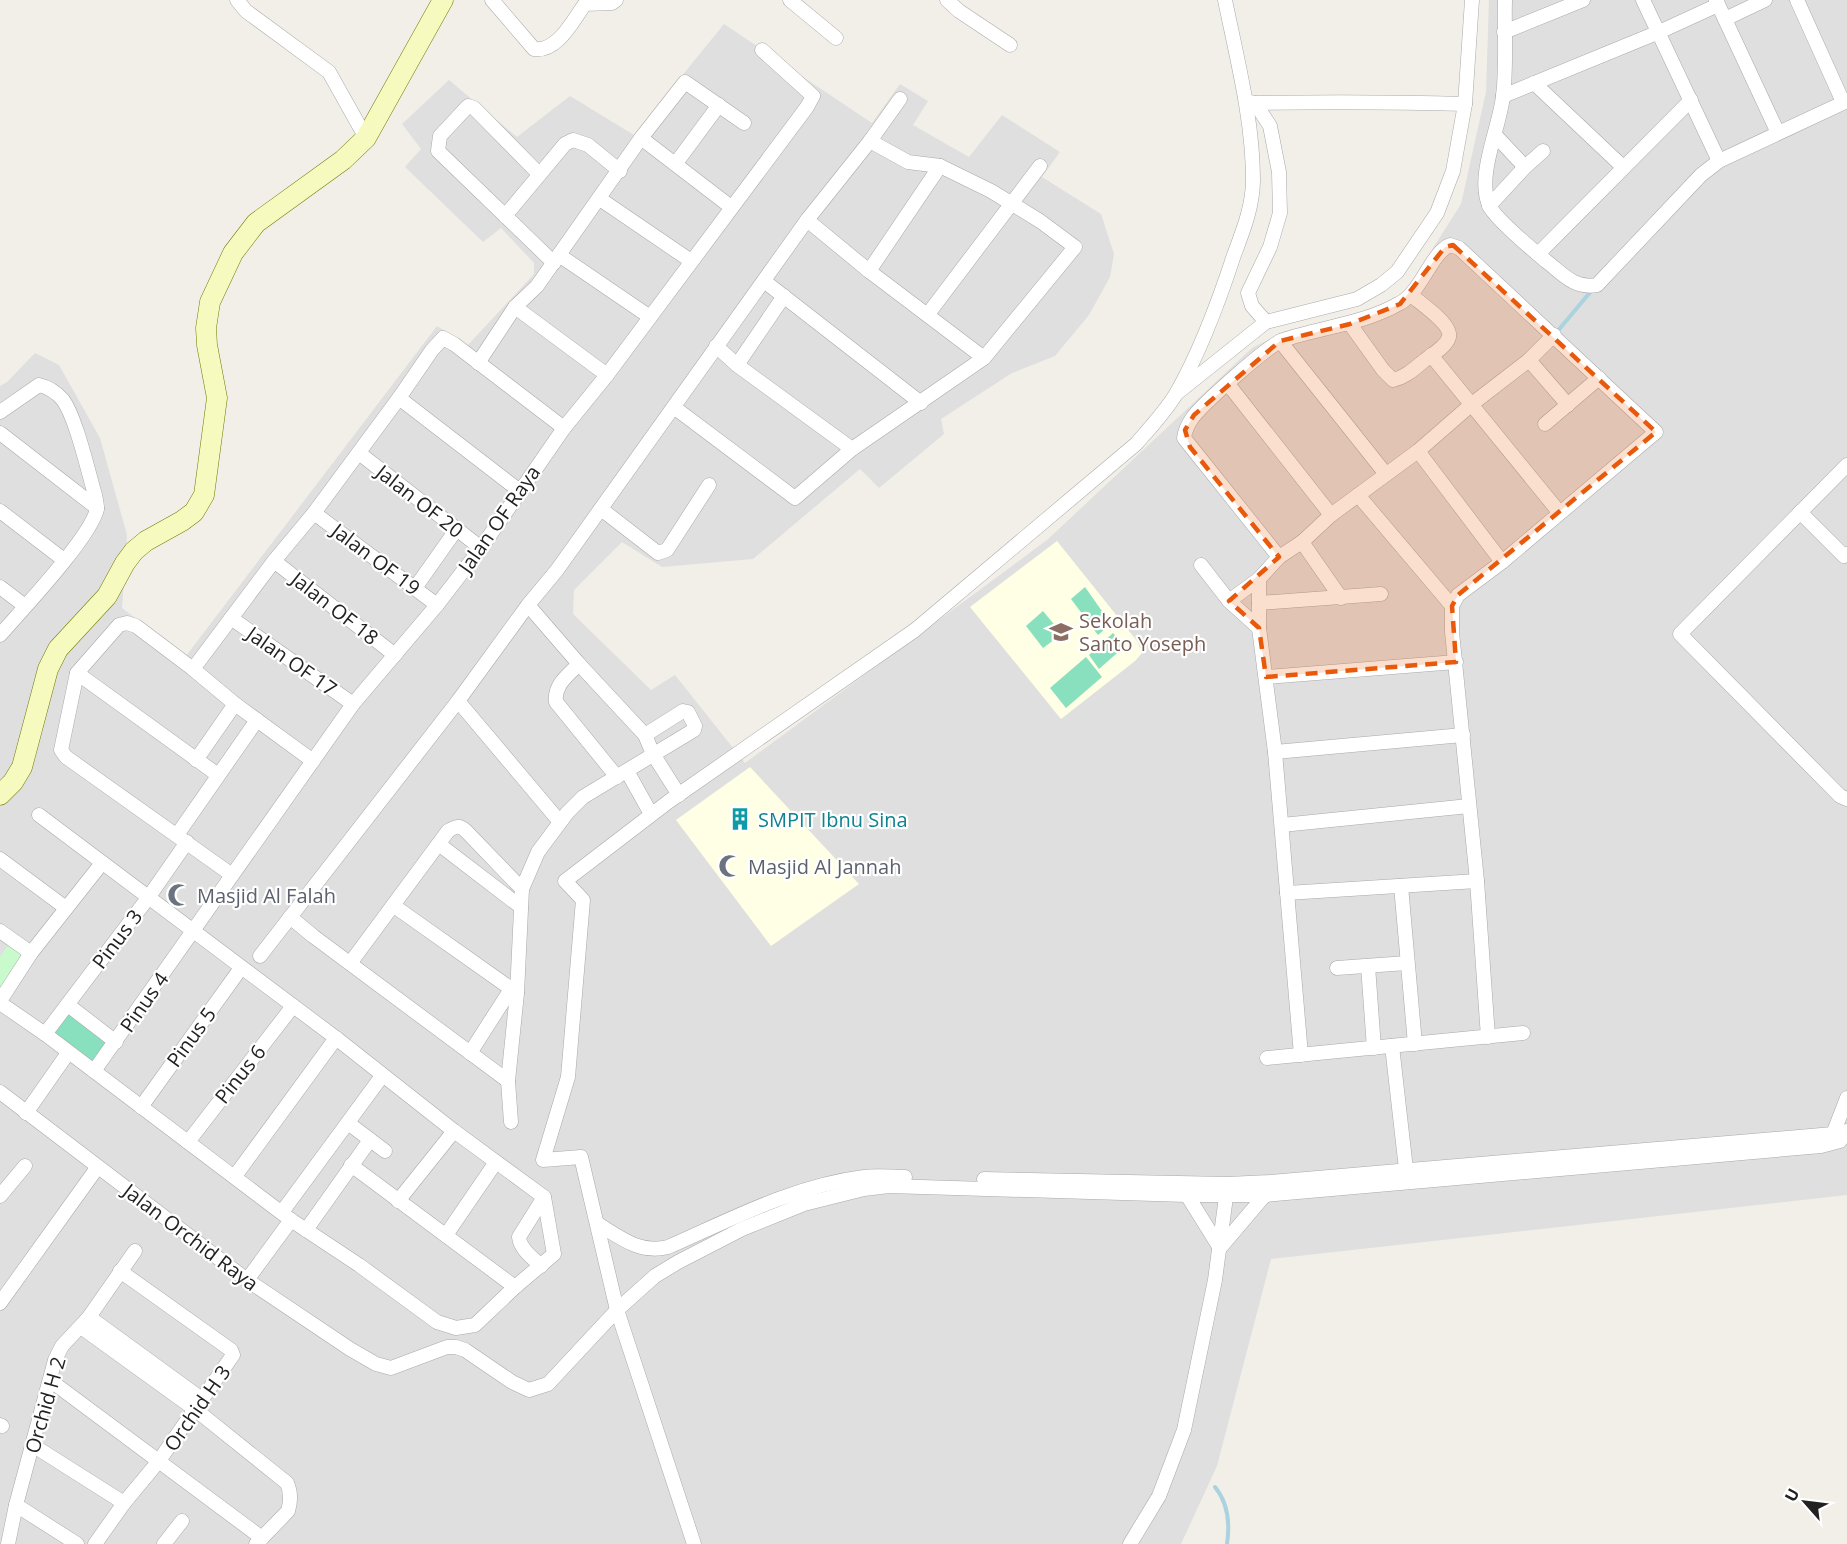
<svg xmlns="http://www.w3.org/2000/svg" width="1847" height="1544" font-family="'Open Sans',sans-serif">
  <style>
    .residential { fill: #e0dfdf }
    .education { fill: #ffffe5 }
    .park { fill: #c8facc }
    .pitch { fill: #88e0be }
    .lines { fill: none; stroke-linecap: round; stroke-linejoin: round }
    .stream { stroke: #aad3df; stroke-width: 4 }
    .street-casing { stroke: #a9a9a9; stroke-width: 15 }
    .secondary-casing { stroke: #707d05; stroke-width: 21 }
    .street { stroke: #fff; stroke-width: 14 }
    .secondary { stroke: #f7fabf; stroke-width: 20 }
    .marked { fill: #e8590c; fill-opacity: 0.2; stroke: #e8590c; stroke-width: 4.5; stroke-dasharray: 12 8; stroke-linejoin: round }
    .labels { text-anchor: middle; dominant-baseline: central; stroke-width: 4.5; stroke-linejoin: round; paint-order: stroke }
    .street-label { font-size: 20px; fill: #222; stroke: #fff }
    .education-label { font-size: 20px; fill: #785e54; stroke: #fff; text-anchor: start }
    .culture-label { font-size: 20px; fill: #0d838f; stroke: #fff; text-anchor: start }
    .worship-label { font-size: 20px; fill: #5b616d; stroke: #fff; text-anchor: start }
  </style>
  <rect width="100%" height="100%" fill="#f2efe9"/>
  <polygon class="residential" points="1489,0 1847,0 1847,1195 1271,1259 1217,1466 1181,1544 0,1544 0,386 7,382 35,353 59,365 100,438 127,535 122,608 186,656 437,326 467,346 534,274 534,263 501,228 483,242 405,167 421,149 402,124 449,80 517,137 570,96 634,135 724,24 872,123 900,84 928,101 913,125 969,157 1002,115 1060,152 1042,177 1101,214 1114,254 1110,277 1089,315 1055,356 1012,373 941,419 944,434 879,488 860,469 753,559 662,567 622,542 574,590 573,614 651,690 675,675 745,763 1047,540 1252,348 1285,331 1398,303 1461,204 1486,92"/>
  <g class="education">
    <polygon points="1057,541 1137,641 1142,653 1135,661 1061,719 970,607"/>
    <polygon points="750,767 859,884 771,946 676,820"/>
  </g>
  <polygon class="park" points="8,945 25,956 0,993 0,957"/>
  <g class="pitch">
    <polygon points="1085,587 1111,624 1098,635 1071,599"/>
    <polygon points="1043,611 1062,634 1043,648 1026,626"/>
    <polygon points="1113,633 1125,646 1099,669 1089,655"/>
    <polygon points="1086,657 1102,677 1066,708 1050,688"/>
    <polygon points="68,1010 109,1043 92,1066 50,1034"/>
  </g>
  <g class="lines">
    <g class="stream">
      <polyline points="1556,333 1592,290"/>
      <path d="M1215,1487C1229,1504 1230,1524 1227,1544"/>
    </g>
    <g class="street-casing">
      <g id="street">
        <polyline points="237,0 246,11 329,72 366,138"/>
        <path d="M492,0L534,49C558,52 573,20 585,4L612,3L616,0"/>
        <polyline points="790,0 836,38"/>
        <polyline points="947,0 959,11 1010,45"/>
        <path d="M1505,0C1504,31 1507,65 1503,96C1500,127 1475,178 1490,207C1497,220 1534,251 1546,261C1563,274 1574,289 1597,285L1701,175L1719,161L1847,101"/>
        <polyline points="1643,0 1719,161"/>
        <polyline points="1716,0 1778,133"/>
        <polyline points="1797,0 1843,102"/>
        <polyline points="1725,19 1765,0"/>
        <polyline points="1504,32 1583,0"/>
        <polyline points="1534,83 1623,167"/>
        <polyline points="1503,96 1659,32 1718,5"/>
        <path d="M1249,102L1255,103C1325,102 1395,102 1465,104"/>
        <polyline points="1255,103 1270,126 1279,172 1280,213 1270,247 1248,293 1252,306 1266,322"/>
        <polyline points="1495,135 1525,167"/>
        <polyline points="641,138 731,207"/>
        <polyline points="676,163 719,105"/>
        <polyline points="539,174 474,108 468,106 440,136 438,151 554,263"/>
        <polyline points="600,199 691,261"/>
        <polyline points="1489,206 1525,167 1543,151"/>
        <polyline points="505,216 565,144 573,140 588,145 620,171"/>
        <polyline points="807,220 869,271 984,358"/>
        <polyline points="1538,254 1691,100"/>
        <polyline points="559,255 650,317"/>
        <polyline points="869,271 940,166"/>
        <polyline points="764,281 921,403"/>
        <polyline points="515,307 607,375"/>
        <polyline points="928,314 1040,166"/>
        <path d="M1350,324L1383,370L1393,380C1406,377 1415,368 1425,360C1433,354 1446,347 1449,337C1452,324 1420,303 1411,295"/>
        <polyline points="1280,341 1385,473"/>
        <polyline points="716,346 737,365 852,449"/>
        <polyline points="1431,355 1559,512"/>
        <polyline points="1529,360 1568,405"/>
        <polyline points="478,363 515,307 537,286 641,138 685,82 744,123"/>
        <polyline points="737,365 784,296"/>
        <polyline points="1228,384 1331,515"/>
        <polyline points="1177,393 1266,322 1357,299 1381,285 1397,272 1437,213 1453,171 1465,104 1472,0"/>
        <polyline points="399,398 521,492"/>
        <polyline points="675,408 795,498 852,449 984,358 1075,247 1040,221 991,191 940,166 908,162 870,141"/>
        <path d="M0,412L39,385C48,387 57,393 63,400C76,418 88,471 95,495C96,499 97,505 97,509C91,537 21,611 0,635"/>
        <polyline points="1545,424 1599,378"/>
        <polyline points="0,433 97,508"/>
        <polyline points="1418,451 1502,562"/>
        <polyline points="359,453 481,548"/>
        <polyline points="1847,465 1680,634 1840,796 1847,799"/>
        <polyline points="1358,495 1452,606"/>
        <polyline points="601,509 658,553 667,550 709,485"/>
        <polyline points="0,511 64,560"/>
        <polyline points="1800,512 1844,556 1847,554"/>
        <polyline points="314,513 437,605"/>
        <polyline points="1302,542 1341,598"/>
        <path d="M1279,557L1184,438C1185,430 1188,424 1193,417C1204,403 1267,346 1283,340C1321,327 1364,324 1400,303C1422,291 1431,253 1450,245L1459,248L1656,432L1502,562L1458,595L1452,606V632L1477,881L1488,1037"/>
        <polyline points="274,561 395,655"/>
        <polyline points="1201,565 1229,601"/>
        <polyline points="1259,579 1259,628 1275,752 1301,1055"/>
        <polyline points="0,587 25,606"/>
        <polyline points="415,588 456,530"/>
        <polyline points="1259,603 1381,594"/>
        <polyline points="528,605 579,664 645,735 653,754 679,795"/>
        <polyline points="231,618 353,704"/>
        <polyline points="1259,628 1229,601 1259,579 1279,557 1302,542 1331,515 1418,451 1472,404 1529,360 1554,335"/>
        <path d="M579,664C567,676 554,685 556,702L617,777"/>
        <polyline points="193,669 136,626 127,623 119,625 77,673 61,750 66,757 232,875"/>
        <polyline points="77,673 218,775"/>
        <polyline points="1266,677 1456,662"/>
        <polyline points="458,701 560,822"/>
        <polyline points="1275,752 1463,735"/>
        <polyline points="196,760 235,704"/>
        <polyline points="313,761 235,704 193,669 274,561 314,513 399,398 432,350 443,338 454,344 564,428"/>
        <polyline points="627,771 651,814"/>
        <polyline points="1282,825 1469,806"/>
        <polyline points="177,835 257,720"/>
        <polyline points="440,845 521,907"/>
        <polyline points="0,859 66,908"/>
        <polyline points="1401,886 1415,1044"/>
        <polyline points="1287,893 1477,881"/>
        <polyline points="394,906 517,993"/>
        <polyline points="290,917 313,936 508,1081"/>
        <polyline points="0,931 31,953"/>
        <polyline points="260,956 458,701 528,605 557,570 807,220 870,141 900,99"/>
        <path d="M351,962L448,831C456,826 459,825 466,831L522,889"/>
        <polyline points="1368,966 1374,1048"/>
        <polyline points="1337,968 1407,963"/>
        <polyline points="0,1001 31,953 102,863"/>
        <polyline points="0,1003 45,1034 291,1220 359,1265 437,1322 456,1328 475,1325 515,1287 554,1254 544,1197 454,1131 336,1038 39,815"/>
        <polyline points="68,1005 116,1042"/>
        <polyline points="45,1034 148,898 187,842"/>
        <polyline points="1392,1046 1407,1178"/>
        <polyline points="470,1053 511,989"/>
        <polyline points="1267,1058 1523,1033"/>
        <polyline points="94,1071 353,704 437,605 481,548 564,428 607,375 807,107 813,96 762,50"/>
        <polyline points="0,1092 247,1280 350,1349 376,1364 391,1368 447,1347 456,1347 465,1350 512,1382 529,1390 548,1384 617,1310 655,1276 678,1262 742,1229 804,1204 864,1189 889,1186 1187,1195 1265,1195 1821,1146 1840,1141 1847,1131"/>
        <polyline points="141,1107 241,968"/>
        <polyline points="26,1113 68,1053"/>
        <polyline points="511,1122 508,1081 517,993 522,889 538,852 567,813 583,797 694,730 695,726 688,712 683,711 645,735"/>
        <polyline points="348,1123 385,1151"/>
        <polyline points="188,1142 293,1006"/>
        <polyline points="351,1165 515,1287"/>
        <polyline points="235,1176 336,1038"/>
        <polyline points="984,1179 1228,1184 1269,1182 1833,1134 1847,1098"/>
        <polyline points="1187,1195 1220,1248 1265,1195"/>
        <polyline points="0,1196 25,1166"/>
        <polyline points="398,1201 454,1131"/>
        <polyline points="282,1212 382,1076"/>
        <path d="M598,1224C621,1238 640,1254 668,1247C732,1219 793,1186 864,1177C877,1175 892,1177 905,1177"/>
        <polyline points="306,1230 370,1140"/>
        <polyline points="446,1235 496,1162"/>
        <path d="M541,1266C533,1258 520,1249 519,1237L544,1197"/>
        <polyline points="247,1280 291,1220"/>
        <polyline points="0,1303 97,1168"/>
        <polyline points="89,1317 203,1400"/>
        <path d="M81,1327L196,1410L287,1483C291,1492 291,1501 288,1511L256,1544"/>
        <polyline points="51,1381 262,1538"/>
        <polyline points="0,1425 2,1426"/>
        <polyline points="34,1446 124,1503"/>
        <polyline points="16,1505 77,1544"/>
        <polyline points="8,1544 16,1505 55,1360 62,1346 89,1317 135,1251"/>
        <polyline points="95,1544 124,1503 158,1462 233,1355 231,1350 120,1271"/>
        <polyline points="164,1544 182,1521"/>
        <path d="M694,1544L617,1310L581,1157L543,1160L568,1077L583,900L565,881L668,802L915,630L1136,444C1150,428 1165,412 1176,394C1200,352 1219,301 1234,255C1243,231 1253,206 1253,180C1253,120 1237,59 1225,0"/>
        <polyline points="1130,1544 1159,1496 1184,1430 1215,1280 1227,1189"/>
      </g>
    </g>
    <g class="secondary-casing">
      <polyline id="secondary" points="0,795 13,782 22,767 48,669 58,649 107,596 125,563 134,551 146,541 182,521 194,512 204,495 217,398 207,345 206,328 210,302 233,253 256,223 343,160 366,138 443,0"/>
    </g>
    <use href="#street" class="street"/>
    <use href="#secondary" class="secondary"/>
  </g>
  <path class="marked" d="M1453,245L1656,432L1458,595L1452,606L1456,662L1266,677L1259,628L1229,601L1279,557L1190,447L1185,430L1194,415L1280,341L1350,324L1400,304L1445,247Z"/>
  <defs>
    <g id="school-bare" transform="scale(1.8)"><path d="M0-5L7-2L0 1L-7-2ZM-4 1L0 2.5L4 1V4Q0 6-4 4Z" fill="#8d6e63" stroke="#fff" stroke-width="2.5" paint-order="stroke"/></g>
    <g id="building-bare" transform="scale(1.8)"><path d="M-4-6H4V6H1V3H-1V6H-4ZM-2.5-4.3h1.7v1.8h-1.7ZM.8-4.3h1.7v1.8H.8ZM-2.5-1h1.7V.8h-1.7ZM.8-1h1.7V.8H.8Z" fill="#0f9aa8" stroke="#fff" stroke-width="2.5" paint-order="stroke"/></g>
    <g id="mosque-bare" transform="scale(1.8)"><path d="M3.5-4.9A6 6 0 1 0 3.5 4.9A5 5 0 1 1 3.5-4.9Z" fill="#6b7280" stroke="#fff" stroke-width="2.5" paint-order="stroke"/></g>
  </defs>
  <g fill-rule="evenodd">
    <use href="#school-bare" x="1061" y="632"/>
    <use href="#building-bare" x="740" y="819"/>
    <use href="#mosque-bare" x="730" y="866"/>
    <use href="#mosque-bare" x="179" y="895"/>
  </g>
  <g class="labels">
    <g class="street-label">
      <text transform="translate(420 501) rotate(38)">Jalan OF 20</text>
      <text transform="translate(499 519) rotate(-55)">Jalan OF Raya</text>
      <text transform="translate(376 559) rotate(37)">Jalan OF 19</text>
      <text transform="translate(335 608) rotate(38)">Jalan OF 18</text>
      <text transform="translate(292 661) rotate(35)">Jalan OF 17</text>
      <text transform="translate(117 939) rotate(-53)">Pinus 3</text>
      <text transform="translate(144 1002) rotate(-55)">Pinus 4</text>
      <text transform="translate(191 1037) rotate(-54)">Pinus 5</text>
      <text transform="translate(240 1074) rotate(-52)">Pinus 6</text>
      <text transform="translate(191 1237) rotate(37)">Jalan Orchid Raya</text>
      <text transform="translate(45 1405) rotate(-74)">Orchid H 2</text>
      <text transform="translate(197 1408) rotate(-55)">Orchid H 3</text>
    </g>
    <g class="education-label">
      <text x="1079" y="620">Sekolah<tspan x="1079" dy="23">Santo Yoseph</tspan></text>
    </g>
    <g class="culture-label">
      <text x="758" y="819">SMPIT Ibnu Sina</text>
    </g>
    <g class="worship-label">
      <text x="748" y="866">Masjid Al Jannah</text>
      <text x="197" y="895">Masjid Al Falah</text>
    </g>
  </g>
  <g transform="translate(1805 1502) rotate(298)" stroke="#ffffff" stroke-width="4.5" paint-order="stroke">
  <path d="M0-4.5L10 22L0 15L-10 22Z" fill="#222222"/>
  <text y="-9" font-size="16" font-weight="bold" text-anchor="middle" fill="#222222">U</text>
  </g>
</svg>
